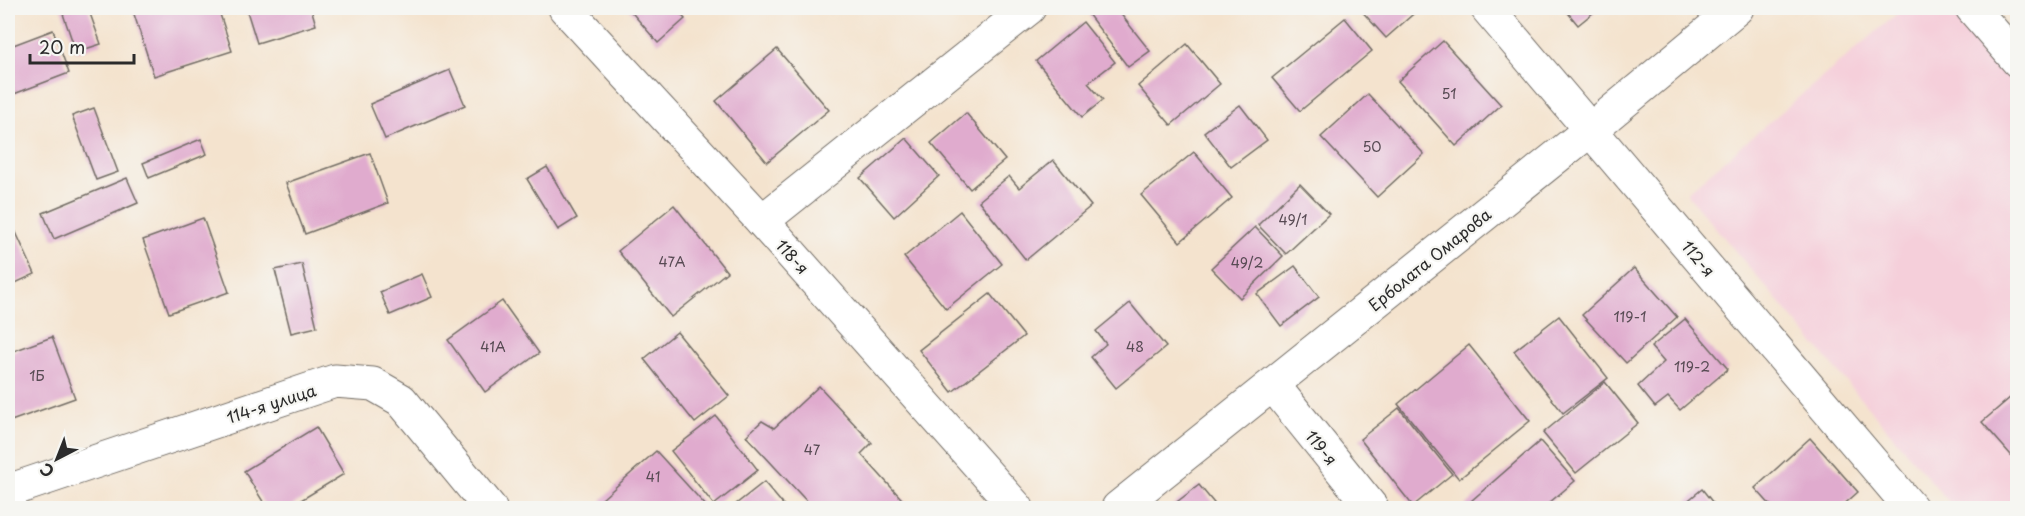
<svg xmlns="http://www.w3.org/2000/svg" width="2025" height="516" font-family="'Playpen Sans',sans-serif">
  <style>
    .built { fill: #f5cfda }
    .building { fill: #e0abce }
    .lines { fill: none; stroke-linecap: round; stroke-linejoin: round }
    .minor-casing { stroke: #716b64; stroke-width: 35 }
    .minor { stroke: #fff; stroke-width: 33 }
    .labels { text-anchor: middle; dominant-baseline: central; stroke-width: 4.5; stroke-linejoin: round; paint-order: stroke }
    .number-label { font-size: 14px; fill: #584b54 }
    .street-label { font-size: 16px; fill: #2b2b2b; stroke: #f6f6f2 }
  </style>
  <rect width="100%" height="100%" fill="#f6f6f2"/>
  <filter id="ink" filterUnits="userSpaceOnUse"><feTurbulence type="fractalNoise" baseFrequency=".0167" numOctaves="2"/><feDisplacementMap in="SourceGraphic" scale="12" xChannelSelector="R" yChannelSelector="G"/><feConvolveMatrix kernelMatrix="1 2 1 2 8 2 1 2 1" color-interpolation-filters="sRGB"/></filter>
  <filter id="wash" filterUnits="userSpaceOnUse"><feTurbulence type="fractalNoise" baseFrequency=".008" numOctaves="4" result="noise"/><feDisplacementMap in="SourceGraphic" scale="24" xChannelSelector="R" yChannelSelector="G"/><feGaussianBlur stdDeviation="1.35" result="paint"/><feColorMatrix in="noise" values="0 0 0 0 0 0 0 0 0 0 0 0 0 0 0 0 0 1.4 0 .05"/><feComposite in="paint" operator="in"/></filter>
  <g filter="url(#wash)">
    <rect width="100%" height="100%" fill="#f4e3ce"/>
    <polygon class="built" points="1904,8 1952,8 2017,85 2017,508 1954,508 1686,193"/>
    <g id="blocks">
      <g class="building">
        <polygon points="61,8 88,8 101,44 76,52"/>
        <polygon points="132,8 218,8 232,51 154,76"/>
        <polygon points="246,8 311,8 316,25 257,43"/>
        <polygon points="628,8 675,8 685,19 658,43"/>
        <polygon points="1097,8 1116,8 1150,51 1128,67 1088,14"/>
        <polygon points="1359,8 1420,8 1386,38"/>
        <polygon points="1564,8 1599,8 1578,25"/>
        <polygon points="1345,18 1372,51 1300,111 1272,78"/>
        <polygon points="1083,22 1115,62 1088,83 1103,100 1082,117 1036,61"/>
        <polygon points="53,30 69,73 14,94 8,75 8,47"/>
        <polygon points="1443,41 1501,105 1456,146 1398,81"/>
        <polygon points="1187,44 1220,84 1171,125 1138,86"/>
        <polygon points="777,49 829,110 767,162 716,101"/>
        <polygon points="450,70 465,105 385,139 370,104"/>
        <polygon points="1368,94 1424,154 1377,197 1321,137"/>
        <polygon points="1240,105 1267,140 1231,167 1204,132"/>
        <polygon points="94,108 118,172 96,180 72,116"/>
        <polygon points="966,113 1005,160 970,189 931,143"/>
        <polygon points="906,138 939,176 894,217 860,178"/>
        <polygon points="201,139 207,154 149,178 143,163"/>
        <polygon points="1194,152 1232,198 1180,242 1141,195"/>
        <polygon points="370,153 388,203 305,234 286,183"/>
        <polygon points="1053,160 1091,206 1026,260 979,201 1009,176 1019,188"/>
        <polygon points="547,167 577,218 558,230 527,179"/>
        <polygon points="127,178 138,203 54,239 43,213"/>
        <polygon points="1300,184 1329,214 1286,254 1258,225"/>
        <polygon points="674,205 727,272 671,317 618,251"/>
        <polygon points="960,211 1002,264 946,309 904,257"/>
        <polygon points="203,218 229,292 169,313 143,240"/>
        <polygon points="1255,227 1283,256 1240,298 1211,268"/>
        <polygon points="14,228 35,274 9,286 8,282 8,231"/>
        <polygon points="302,264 317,327 291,333 275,270"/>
        <polygon points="1295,266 1319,297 1281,326 1257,294"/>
        <polygon points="1634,268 1677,317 1626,363 1582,315"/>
        <polygon points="422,274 432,297 390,315 380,292"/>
        <polygon points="990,294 1024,336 952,392 919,350"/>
        <polygon points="502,301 539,353 485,392 448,340"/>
        <polygon points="1130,303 1166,347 1116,388 1091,357 1106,344 1096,331"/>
        <polygon points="1559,316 1608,378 1563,413 1514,351"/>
        <polygon points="1685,319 1728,369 1680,410 1668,397 1655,407 1638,386 1664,362 1651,347"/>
        <polygon points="677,332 729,396 695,423 644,359"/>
        <polygon points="52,337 75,398 11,421 8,413 8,353"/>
        <polygon points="1469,345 1530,421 1459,479 1398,404"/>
        <polygon points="1605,382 1638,423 1576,473 1543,433"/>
        <polygon points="819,386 872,443 861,454 910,508 813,508 746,436 762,421 774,428"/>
        <polygon points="2018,391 2018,463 1982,422"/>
        <polygon points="1399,408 1452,474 1413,506 1360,439"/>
        <polygon points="716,416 758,470 714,505 671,451"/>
        <polygon points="316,427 344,474 288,508 267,508 244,471"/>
        <polygon points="1810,438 1858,492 1840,508 1773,508 1755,488"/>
        <polygon points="1540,441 1575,481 1543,508 1463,508"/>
        <polygon points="656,451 708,508 609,508 601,500"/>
        <polygon points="764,482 786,508 731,508"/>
        <polygon points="1199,485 1218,508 1169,508"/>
        <polygon points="1702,489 1717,508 1679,508"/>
      </g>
    </g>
  </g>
  <g filter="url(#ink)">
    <use href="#blocks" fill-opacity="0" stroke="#716b64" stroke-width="1.5"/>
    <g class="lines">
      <g class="minor-casing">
        <g id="minor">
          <polyline points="565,8 762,221 1017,508"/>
          <polyline points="1487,8 1911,508"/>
          <polyline points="1972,8 2018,61"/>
          <polyline points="762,221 1029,8"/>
          <polyline points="1273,385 1372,508"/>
          <polyline points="8,491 335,381 373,384 401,400 490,508"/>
          <polyline points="1118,508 1590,130 1737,8"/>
        </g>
      </g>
      <use href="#minor" class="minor"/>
    </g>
  </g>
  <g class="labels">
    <g class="number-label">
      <text x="1449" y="93">51</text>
      <text x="1372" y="146">50</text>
      <text x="1293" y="219">49/1</text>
      <text x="672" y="261">47А</text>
      <text x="1247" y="262">49/2</text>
      <text x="1630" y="316">119-1</text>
      <text x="493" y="346">41А</text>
      <text x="1135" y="346">48</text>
      <text x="1692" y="366">119-2</text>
      <text x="37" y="375">1Б</text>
      <text x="812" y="449">47</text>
      <text x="653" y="476">41</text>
    </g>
    <g class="street-label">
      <text transform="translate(793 256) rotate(48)">118-я</text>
      <text transform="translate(1699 258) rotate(50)">112-я</text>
      <text transform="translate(1429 259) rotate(-39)">Ерболата Омарова</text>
      <text transform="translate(271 403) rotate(-18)">114-я улица</text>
      <text transform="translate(1322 447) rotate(51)">119-я</text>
    </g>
  </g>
  <rect width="2025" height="516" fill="none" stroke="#f6f6f2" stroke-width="30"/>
  <g transform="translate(57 459) rotate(222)" stroke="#f6f6f2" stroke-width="4.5" paint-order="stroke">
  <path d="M0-4.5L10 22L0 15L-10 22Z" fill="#2b2b2b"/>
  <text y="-9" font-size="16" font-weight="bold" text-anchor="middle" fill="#2b2b2b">С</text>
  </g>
  <path d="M30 54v9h104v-9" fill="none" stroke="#2b2b2b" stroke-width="3"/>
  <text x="39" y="54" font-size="18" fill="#2b2b2b" stroke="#f6f6f2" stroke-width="4.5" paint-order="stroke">20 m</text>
</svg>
